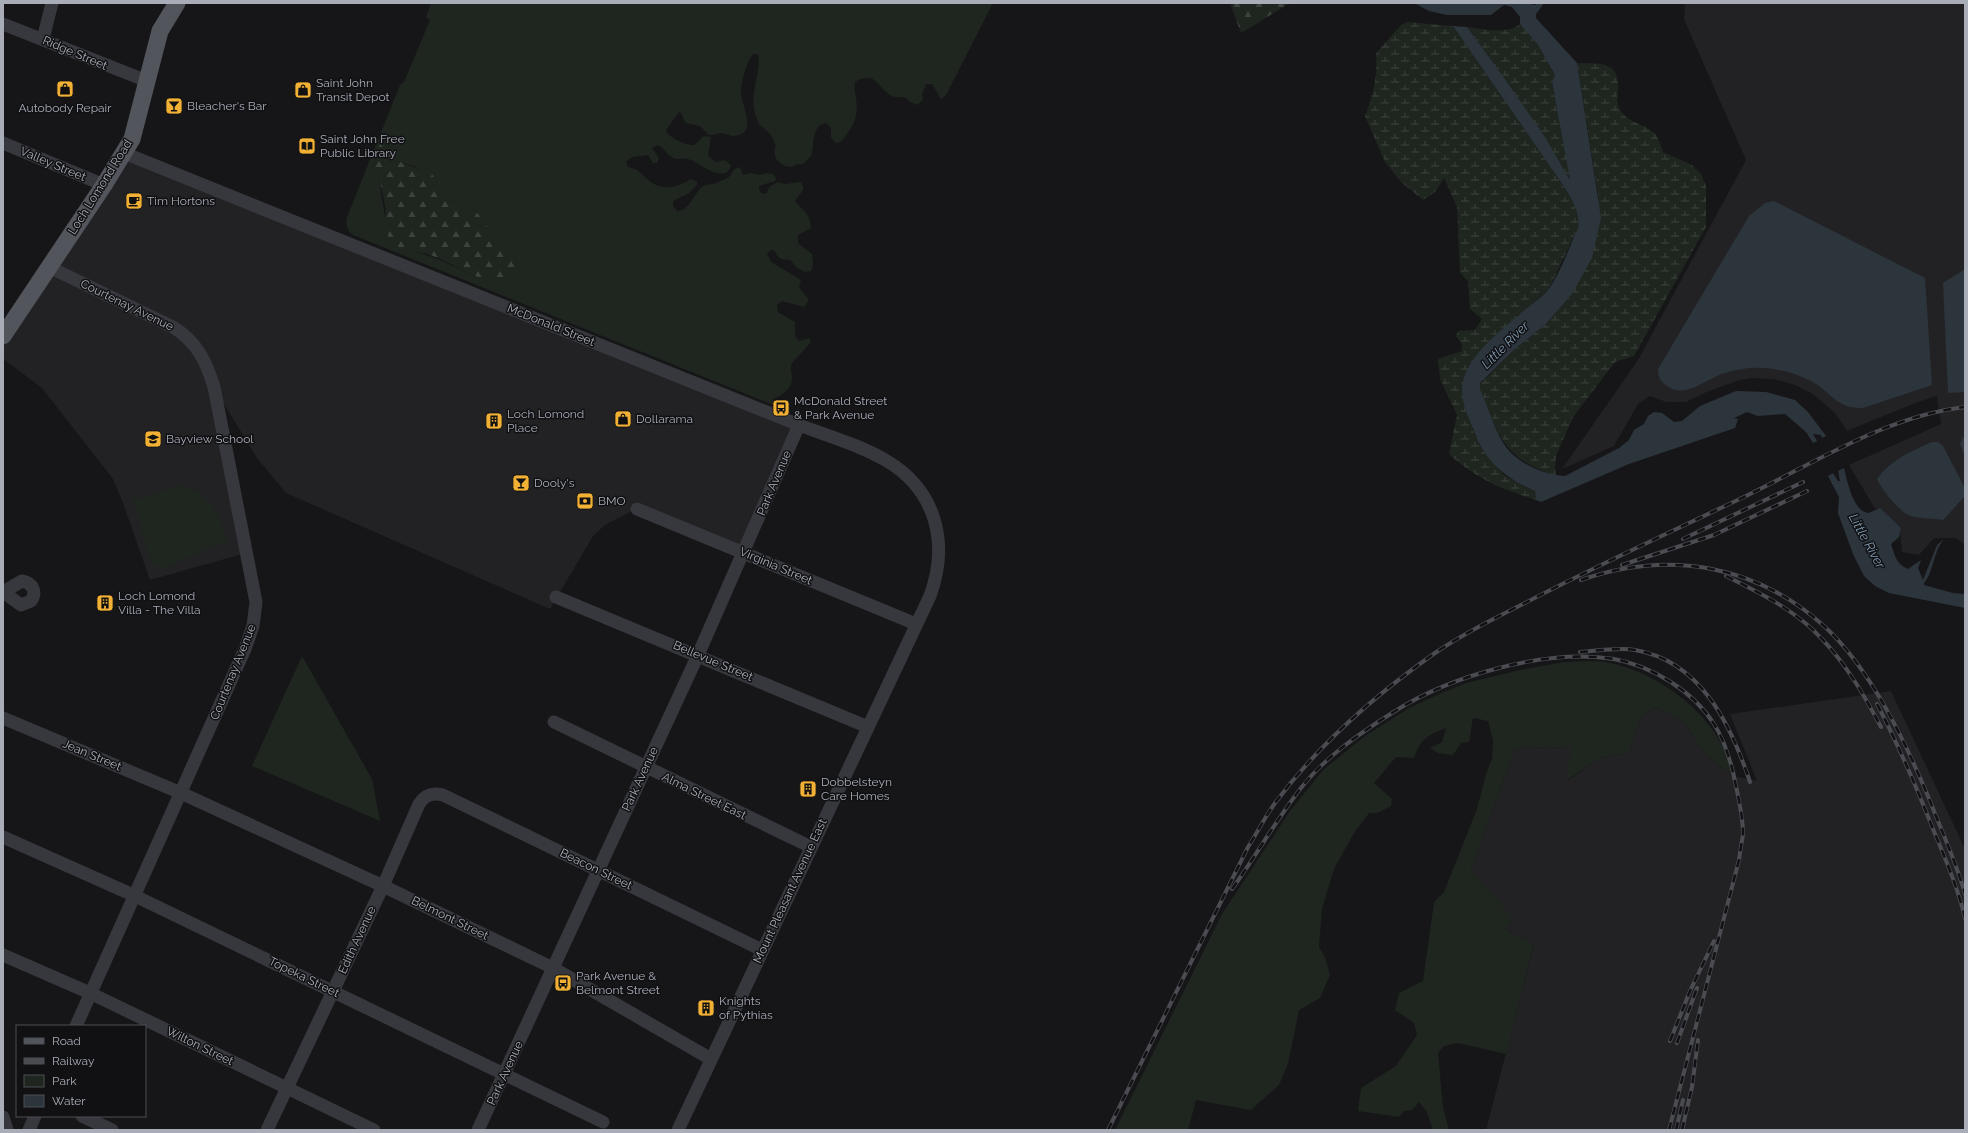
<svg xmlns="http://www.w3.org/2000/svg" width="1968" height="1133" font-family="Raleway,sans-serif">
  <style>
    .built { fill: #222225 }
    .green { fill: #1e261f; fill-rule: evenodd }
    .forest { fill: url(#forest-firs) }
    .wetland { fill: url(#wetland-marsh) }
    .water { fill: #2c353c }
    .lines { fill: none; stroke-linecap: round; stroke-linejoin: round }
    .minor { stroke: #37383d; stroke-width: 13 }
    .major { stroke: #53555c; stroke-width: 17 }
    .rail-casing { stroke: #4a4c52; stroke-width: 4 }
    .rail { stroke: #111113; stroke-width: 2.5; stroke-dasharray: 8; stroke-linecap: butt }
    .labels { text-anchor: middle; dominant-baseline: central; stroke-width: 3; stroke-linejoin: round; paint-order: stroke }
    .street-label { font-size: 12px; fill: #a8adb8; stroke: #111113 }
    .poi-label { font-size: 12px; fill: #a8adb8; stroke: #111113; text-anchor: start }
    .water-label { font-size: 13px; font-style: italic; fill: #7f9bb3; stroke: #111113 }
  </style>
  <defs>
    <pattern id="forest-firs" width="22" height="20" patternUnits="userSpaceOnUse"><rect width="22" height="20" fill="#1e261f"/><path d="M5 1l3.5 6h-7zM16 11l3.5 6h-7z" fill="#3c433d"/></pattern>
    <pattern id="wetland-marsh" width="20" height="14" patternUnits="userSpaceOnUse"><rect width="20" height="14" fill="#1e261f"/><path d="M1 5h8M5 5V1M11 12h8M15 12V8" fill="none" stroke="#3c433d"/></pattern>
  </defs>
  <rect width="100%" height="100%" fill="#161618"/>
  <g class="built">
    <polygon points="1685,3 1965,3 1965,545 1956,538 1934,538 1919,555 1902,552 1900,532 1874,507 1849,465 1941,424 1937,396 1915,403 1847,431 1836,414 1813,394 1795,385 1774,379 1752,378 1740,380 1709,391 1686,402 1666,402 1650,396 1638,404 1614,446 1562,469 1638,360 1746,160 1684,19"/>
    <polygon points="124,153 799,425 744,553 636,509 605,525 593,536 550,609 286,493 257,458 215,389 246,553 150,580 123,503 113,479 42,388 3,359 3,336"/>
    <polygon points="1891,691 1965,849 1965,1130 1486,1130 1534,945 1514,935 1505,927 1511,923 1471,870 1515,748 1572,747 1567,781 1602,757 1629,753 1641,716 1656,707 1682,720 1705,754 1733,776 1757,781 1730,714"/>
  </g>
  <g class="green">
    <path d="M431,3H993L946,95L941,99L932,84H926L922,94L923,99L918,105L910,102L905,97C900,97 896,98 892,96C878,89 876,69 855,82C854,89 855,92 856,98C858,113 856,121 847,134C844,139 841,143 835,143L831,137V128L826,123C810,126 815,146 811,156L803,164H797C787,173 769,159 776,146C774,142 772,136 769,133C765,128 760,127 758,122C746,96 762,77 758,54H753C747,61 742,79 741,89C739,103 761,135 733,136C729,136 725,133 721,133C716,134 713,135 709,135L700,126L685,123L682,114L679,112L666,130C667,137 687,146 694,145L704,136L711,137L708,156L716,162L725,160L731,165C725,187 697,160 687,159C683,158 678,160 674,158C667,156 665,148 658,145L652,148L659,158L657,163H653L648,155L633,157L626,161L628,167C635,168 639,171 644,176C659,192 674,189 691,179L697,182V185L689,193L673,201V206L677,211C689,210 692,198 699,190C705,182 711,186 719,182C721,181 728,178 730,176C733,173 732,170 738,167L741,169L743,175L750,173L760,175L766,173L773,174L776,178L775,181L759,186L760,192L764,194L767,193L769,187L778,182L785,184L801,182L803,186V190L795,201C804,213 810,212 811,228L798,235V243L812,254L813,265L811,271L805,272L797,268L790,260C782,259 778,260 775,251L771,250L767,254L771,262L801,280L799,287L809,300L804,307L782,301L777,305L778,312L795,322V336L799,341L809,338L811,341C806,350 798,355 793,362C789,367 792,373 792,378C792,389 782,396 772,399L778,403V407L353,235C347,230 345,225 347,217L400,85L404,82L430,20L426,17ZM384,131L386,148L400,162L416,167L436,180L440,189L449,201L476,211L498,242L503,246L476,277C454,266 435,256 411,251L385,216L378,176L373,167Z"/>
    <path d="M179,486C209,489 219,515 227,541L162,569L154,566L151,562L133,500Z"/>
    <polygon points="302,656 372,779 380,821 252,766"/>
    <path d="M1564,662C1579,662 1596,660 1610,663C1663,674 1723,720 1733,776L1705,754L1682,720L1656,707L1641,716L1629,753L1602,757L1566,781L1571,747L1515,748L1471,870L1513,918L1511,923L1506,928L1514,935L1534,944L1506,1054L1458,1043L1444,1046L1438,1053L1443,1107L1449,1130H1433L1427,1112L1419,1102L1412,1110L1404,1111L1399,1117L1358,1111L1361,1088L1396,1066L1417,1035L1414,1023L1395,1010L1399,993L1423,981L1434,902L1444,892L1477,809L1486,774L1492,759L1493,740L1488,721L1473,718L1469,742L1461,743L1453,755L1438,753L1430,748L1442,742L1446,728C1427,736 1421,738 1414,758L1396,757L1374,783L1392,799L1391,806L1377,813H1369L1354,833L1334,869L1322,909L1319,947L1325,957L1330,975L1320,998L1299,1010L1288,1064L1279,1085L1251,1110L1196,1100L1188,1130H1115L1222,914L1290,811L1323,770L1365,736L1409,708L1439,694L1466,683L1520,670Z"/>
  </g>
  <g class="forest">
    <polygon points="1230,3 1290,3 1241,33"/>
    <path d="M384,130L386,148L400,162L432,174L449,201L476,211L498,242L515,255L520,266L515,277C506,280 498,282 488,280C466,275 449,260 427,254C414,251 399,251 391,240C382,230 387,217 385,205C382,192 380,177 373,167Z"/>
  </g>
  <g class="wetland">
    <path d="M1407,22L1453,26L1565,188C1573,202 1580,212 1578,228L1549,289L1488,342L1462,393L1465,407L1475,435L1490,459L1504,475L1523,486L1535,491L1536,500C1500,488 1478,480 1449,454L1457,415L1440,379L1438,359L1462,351V344L1456,336L1458,331L1475,330L1482,319L1470,309L1468,281L1460,273L1457,207L1444,178L1435,192L1423,200L1401,182L1385,162L1365,116C1373,96 1378,76 1376,53L1401,25Z"/>
    <path d="M1520,24L1538,45L1555,75L1552,83L1571,181C1539,128 1504,77 1467,27C1484,29 1506,35 1520,24Z"/>
    <path d="M1577,63C1600,64 1621,60 1618,92C1617,97 1617,106 1620,110C1627,123 1647,124 1656,135C1659,139 1661,147 1663,152L1692,165L1701,174L1706,186V227L1634,356L1615,362L1573,417L1556,456L1555,467L1556,476C1502,457 1501,439 1480,389V384L1516,348L1545,325L1572,294L1598,195Z"/>
  </g>
  <g class="water">
    <path d="M1414,3H1526L1535,5L1537,3H1544L1536,14V18L1577,63L1601,218L1592,258L1572,294L1545,325L1516,348L1480,383V389C1488,406 1493,425 1502,441C1513,461 1542,475 1565,476L1619,448L1629,440L1634,430L1644,424L1648,416L1654,412L1662,413L1674,422L1682,421L1700,406L1736,391L1766,392L1795,400L1808,412L1826,436L1822,438L1821,435L1813,434L1817,441L1813,443L1806,432L1785,414L1758,416L1747,412L1734,418L1738,419L1735,428L1629,464L1541,502L1536,500L1535,491C1507,480 1484,460 1474,431C1469,419 1463,406 1462,393C1460,359 1503,329 1526,309C1533,303 1543,296 1549,289C1561,271 1569,248 1578,228C1580,212 1573,202 1565,188L1453,26L1467,27L1502,75L1545,137L1570,180L1552,82L1555,75L1538,45L1520,24V17L1512,7L1504,5L1491,15H1447L1429,11Z"/>
    <path d="M1774,201L1925,278L1932,385L1863,408C1836,409 1833,393 1811,381C1791,371 1771,367 1749,368C1740,369 1730,371 1722,374C1704,380 1684,400 1666,385C1660,381 1658,376 1658,369L1749,216L1765,203Z"/>
    <polygon points="1965,269 1965,392 1948,393 1943,283"/>
    <polygon points="1965,434 1965,456 1960,444"/>
    <path d="M1932,442H1938L1943,446L1965,488L1964,497L1943,520C1933,518 1921,519 1911,516C1900,513 1881,489 1877,479C1891,460 1911,451 1932,442Z"/>
    <path d="M1844,468C1847,480 1853,512 1869,513L1880,508L1901,528L1899,537L1891,544C1895,556 1896,564 1908,569L1921,560L1918,568L1923,580L1937,545L1944,539C1933,552 1933,574 1924,583V585L1953,593L1965,594V608L1889,593L1875,586L1864,576L1853,554L1838,513L1839,497L1828,476L1833,473L1838,481H1840L1838,471Z"/>
  </g>
  <g class="lines">
    <g class="minor">
      <polyline points="3,24 147,81"/>
      <polyline points="43,39 52,3"/>
      <polyline points="3,143 104,185"/>
      <path d="M124,153L799,425C828,436 860,445 887,461C937,491 949,544 930,596L678,1130"/>
      <path d="M49,267L173,327C197,342 206,361 214,387L256,602L253,626L245,649L76,1026"/>
      <polyline points="637,509 916,624"/>
      <path d="M3,592L21,605L31,601C37,592 33,583 22,581L3,592"/>
      <polyline points="556,597 868,727"/>
      <polyline points="3,718 181,793 383,886 553,968 711,1059"/>
      <polyline points="554,722 811,847"/>
      <polyline points="3,837 133,895 603,1122"/>
      <polyline points="3,955 90,993 374,1130"/>
      <polyline points="82,1116 112,1130"/>
      <polyline points="3,1117 7,1130"/>
      <polyline points="29,1130 35,1116"/>
      <path d="M267,1130L383,886L419,804C425,795 432,792 443,795L762,950"/>
      <polyline points="478,1130 698,655 799,425"/>
    </g>
    <polyline class="major" points="3,336 104,185 132,139 160,31 177,3"/>
    <g class="rail-casing">
      <g id="rail">
        <polyline points="1683,539 1803,482"/>
        <polyline points="1622,565 1714,535 1807,491"/>
        <path d="M1726,576C1756,591 1787,606 1812,629C1842,657 1862,691 1881,727"/>
        <path d="M1581,580C1668,550 1755,564 1824,626C1871,669 1906,743 1930,801C1942,832 1956,862 1965,894"/>
        <path d="M1580,652C1598,651 1617,647 1635,650C1701,661 1731,725 1750,782"/>
        <path d="M1877,704C1898,744 1916,786 1933,829C1945,858 1958,888 1965,918"/>
        <path d="M1232,889C1256,856 1276,820 1301,788C1325,757 1359,734 1392,713C1449,676 1546,648 1614,659C1652,666 1693,691 1714,724C1723,738 1729,756 1733,772C1737,792 1743,814 1743,834C1742,842 1740,851 1739,860L1669,1130"/>
        <polyline points="1670,1041 1690,991 1714,941"/>
        <polyline points="1677,1043 1697,988"/>
        <path d="M1108,1130L1248,847C1257,833 1265,817 1275,803C1319,744 1375,695 1435,653C1463,634 1495,618 1525,603C1598,565 1673,531 1746,496C1816,462 1887,416 1965,407"/>
        <polyline points="1676,1130 1683,1100"/>
        <polyline points="1682,1130 1692,1087 1698,1040"/>
      </g>
    </g>
    <use href="#rail" class="rail"/>
  </g>
  <defs>
    <g id="shop-square" transform="scale(0.9)"><rect x="-9" y="-9" width="18" height="18" rx="4" fill="#f2b134" stroke="#111113"/><path d="M-5-2.5h2.3a2.7 3.5 0 0 1 5.4 0H5L5.5 6h-11ZM-1.5-2.5h3a1.5 2.3 0 0 0-3 0Z" fill="#111"/></g>
    <g id="bar-square" transform="scale(0.9)"><rect x="-9" y="-9" width="18" height="18" rx="4" fill="#f2b134" stroke="#111113"/><path d="M-6-5H6L.8 .8V4.5H3.5V6h-7V4.5H-.8V.8Z" fill="#111"/></g>
    <g id="library-square" transform="scale(0.9)"><rect x="-9" y="-9" width="18" height="18" rx="4" fill="#f2b134" stroke="#111113"/><path d="M-6-4Q-3-5.5-.7-3.5V5Q-3 3-6 4ZM6-4Q3-5.5 .7-3.5V5Q3 3 6 4Z" fill="#111"/></g>
    <g id="cafe-square" transform="scale(0.9)"><rect x="-9" y="-9" width="18" height="18" rx="4" fill="#f2b134" stroke="#111113"/><path d="M-5.5-4.5H6V0H3Q3 3.5 0 3.5H-2.5Q-5.5 3.5-5.5 0ZM3-3.2v2h1.7v-2ZM-6 4.5H4V6H-6Z" fill="#111"/></g>
    <g id="bus-square" transform="scale(0.9)"><rect x="-9" y="-9" width="18" height="18" rx="4" fill="#f2b134" stroke="#111113"/><path d="M-5-6H5V4H4V6H2V4H-2V6H-4V4H-5ZM-3.5-4V0h7V-4ZM-3.5 1.2v1.5H-2V1.2ZM2 1.2v1.5H3.5V1.2Z" fill="#111"/></g>
    <g id="building-square" transform="scale(0.9)"><rect x="-9" y="-9" width="18" height="18" rx="4" fill="#f2b134" stroke="#111113"/><path d="M-4-6H4V6H1V3H-1V6H-4ZM-2.5-4.3h1.7v1.8h-1.7ZM.8-4.3h1.7v1.8H.8ZM-2.5-1h1.7V.8h-1.7ZM.8-1h1.7V.8H.8Z" fill="#111"/></g>
    <g id="school-square" transform="scale(0.9)"><rect x="-9" y="-9" width="18" height="18" rx="4" fill="#f2b134" stroke="#111113"/><path d="M0-5L7-2L0 1L-7-2ZM-4 1L0 2.5L4 1V4Q0 6-4 4Z" fill="#111"/></g>
    <g id="bank-square" transform="scale(0.9)"><rect x="-9" y="-9" width="18" height="18" rx="4" fill="#f2b134" stroke="#111113"/><path d="M-6-4H6V4H-6ZM0-2.3a2.3 2.3 0 1 0 0 4.6a2.3 2.3 0 1 0 0-4.6Z" fill="#111"/></g>
  </defs>
  <g fill-rule="evenodd">
    <use href="#shop-square" x="65" y="89"/>
    <use href="#shop-square" x="303" y="90"/>
    <use href="#bar-square" x="174" y="106"/>
    <use href="#library-square" x="307" y="146"/>
    <use href="#cafe-square" x="134" y="201"/>
    <use href="#bus-square" x="781" y="408"/>
    <use href="#shop-square" x="623" y="419"/>
    <use href="#building-square" x="494" y="421"/>
    <use href="#school-square" x="153" y="439"/>
    <use href="#bar-square" x="521" y="483"/>
    <use href="#bank-square" x="585" y="501"/>
    <use href="#building-square" x="105" y="603"/>
    <use href="#building-square" x="808" y="789"/>
    <use href="#bus-square" x="563" y="983"/>
    <use href="#building-square" x="706" y="1008"/>
  </g>
  <g class="labels">
    <g class="street-label">
      <text transform="translate(75 53) rotate(23)">Ridge Street</text>
      <text transform="translate(53 164) rotate(23)">Valley Street</text>
      <text transform="translate(100 187) rotate(-58)">Loch Lomond Road</text>
      <text transform="translate(127 305) rotate(26)">Courtenay Avenue</text>
      <text transform="translate(551 325) rotate(22)">McDonald Street</text>
      <text transform="translate(774 483) rotate(-67)">Park Avenue</text>
      <text transform="translate(776 566) rotate(23)">Virginia Street</text>
      <text transform="translate(713 661) rotate(23)">Bellevue Street</text>
      <text transform="translate(233 672) rotate(-68)">Courtenay Avenue</text>
      <text transform="translate(92 755) rotate(23)">Jean Street</text>
      <text transform="translate(640 779) rotate(-65)">Park Avenue</text>
      <text transform="translate(704 796) rotate(26)">Alma Street East</text>
      <text transform="translate(596 869) rotate(26)">Beacon Street</text>
      <text transform="translate(790 891) rotate(-65)">Mount Pleasant Avenue East</text>
      <text transform="translate(450 918) rotate(26)">Belmont Street</text>
      <text transform="translate(357 940) rotate(-65)">Edith Avenue</text>
      <text transform="translate(304 977) rotate(26)">Topeka Street</text>
      <text transform="translate(200 1046) rotate(26)">Wilton Street</text>
      <text transform="translate(505 1073) rotate(-65)">Park Avenue</text>
    </g>
    <g class="poi-label">
      <text x="316" y="83">Saint John<tspan x="316" dy="14">Transit Depot</tspan></text>
      <text x="187" y="106">Bleacher's Bar</text>
      <text x="65" y="108" text-anchor="middle">Autobody Repair</text>
      <text x="320" y="139">Saint John Free<tspan x="320" dy="14">Public Library</tspan></text>
      <text x="147" y="201">Tim Hortons</text>
      <text x="794" y="401">McDonald Street<tspan x="794" dy="14">&amp; Park Avenue</tspan></text>
      <text x="507" y="414">Loch Lomond<tspan x="507" dy="14">Place</tspan></text>
      <text x="636" y="419">Dollarama</text>
      <text x="166" y="439">Bayview School</text>
      <text x="534" y="483">Dooly's</text>
      <text x="598" y="501">BMO</text>
      <text x="118" y="596">Loch Lomond<tspan x="118" dy="14">Villa - The Villa</tspan></text>
      <text x="821" y="782">Dobbelsteyn<tspan x="821" dy="14">Care Homes</tspan></text>
      <text x="576" y="976">Park Avenue &amp;<tspan x="576" dy="14">Belmont Street</tspan></text>
      <text x="719" y="1001">Knights<tspan x="719" dy="14">of Pythias</tspan></text>
    </g>
    <g class="water-label">
      <text transform="translate(1505 345) rotate(-45)">Little River</text>
      <text transform="translate(1867 541) rotate(61)">Little River</text>
    </g>
  </g>
  <rect width="1968" height="1133" fill="none" stroke="#a8adb8" stroke-width="8"/>
  <rect x="16" y="1025" width="130" height="92" fill="#111113" stroke="#4d4f55"/>
  <rect x="24" y="1038" width="20" height="6" fill="#53555c" stroke="#4d4f55"/>
  <text x="52" y="1045" font-size="12" fill="#a8adb8">Road</text>
  <rect x="24" y="1058" width="20" height="6" fill="#4a4c52" stroke="#4d4f55"/>
  <text x="52" y="1065" font-size="12" fill="#a8adb8">Railway</text>
  <rect x="24" y="1075" width="20" height="12" fill="#1e261f" stroke="#4d4f55"/>
  <text x="52" y="1085" font-size="12" fill="#a8adb8">Park</text>
  <rect x="24" y="1095" width="20" height="12" fill="#2c353c" stroke="#4d4f55"/>
  <text x="52" y="1105" font-size="12" fill="#a8adb8">Water</text>
</svg>
